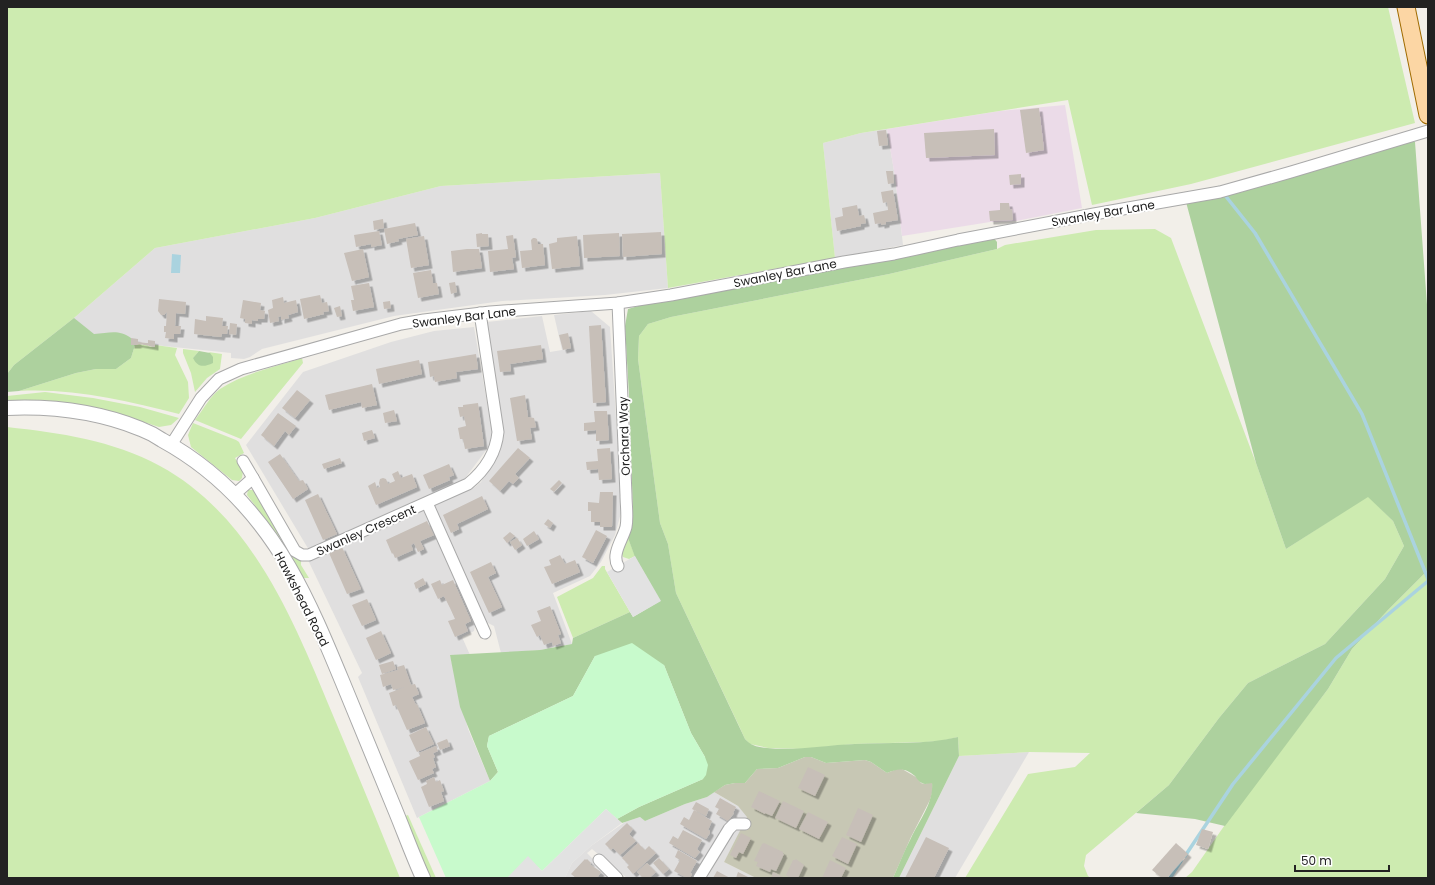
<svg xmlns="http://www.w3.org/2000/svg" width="1435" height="885" font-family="Poppins,sans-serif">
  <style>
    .residential { fill: #e0dfdf }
    .industrial { fill: #ebdbe8 }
    .construction { fill: #c7c7b4 }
    .grass { fill: #cdebb0 }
    .forest { fill: #add19e }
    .park { fill: #c8facc }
    .parking { fill: #e2e2e2 }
    .water { fill: #aad3df }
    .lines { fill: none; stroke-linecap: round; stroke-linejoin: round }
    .stream { stroke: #aad3df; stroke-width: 3.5 }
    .building { fill: #c7bfb8; filter: url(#shadow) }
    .minor-casing { stroke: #a9a9a9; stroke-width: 13 }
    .tertiary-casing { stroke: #a9a9a9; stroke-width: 16 }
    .primary-casing { stroke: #a06b00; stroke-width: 19 }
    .minor { stroke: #fff; stroke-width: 11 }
    .tertiary { stroke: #fff; stroke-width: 14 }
    .primary { stroke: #fcd6a4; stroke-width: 17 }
    .labels { text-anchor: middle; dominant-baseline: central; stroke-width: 4; stroke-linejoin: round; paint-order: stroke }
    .street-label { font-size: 12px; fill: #222; stroke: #fff }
  </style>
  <defs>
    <filter id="shadow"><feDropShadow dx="3.5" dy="3.5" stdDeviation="0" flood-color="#0004"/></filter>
  </defs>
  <rect width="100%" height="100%" fill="#f2efe9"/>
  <g class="residential">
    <polygon points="887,129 895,177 903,245 835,258 823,143 861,133"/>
    <polygon points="660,173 668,288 605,295 502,301 394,316 262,349 250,357 244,359 231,358 231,353 88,338 12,377 74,318 155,248 315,218 441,186"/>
    <polygon points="591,311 610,327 622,509 615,535 601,562 590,576 553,593 572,644 540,650 501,653 494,626 484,621 433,505 475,487 481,482 499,451 503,440 503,427 487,322 542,316 550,352 562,350 554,315"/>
    <polygon points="474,327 492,432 492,438 487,449 463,481 309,550 246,445 303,372 391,342 434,331"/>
    <polygon points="424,509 476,620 474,631 462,637 470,655 450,655 468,729 490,781 417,818 358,677 362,673 308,560"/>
    <polygon points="1029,752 955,878 899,878 959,756"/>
    <polygon points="714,792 738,806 748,817 747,818 729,821 692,878 627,878 592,849 587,853 611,878 565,878 572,863 591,846 625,822 640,817 645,821 685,804 707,797"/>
    <polygon points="738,829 741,830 724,862 756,878 707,878 733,833"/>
  </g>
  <polygon class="industrial" points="1065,105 1082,208 1016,221 990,222 902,236 895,177 887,129 1000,111"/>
  <polygon class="construction" points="805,757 811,757 826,763 865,760 871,762 887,773 897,769 902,769 916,777 921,783 924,784 932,782 933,790 930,800 911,837 893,878 756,878 724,862 747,817 738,806 714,792 725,785 735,783 745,783 757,769 778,768"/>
  <g class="grass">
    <polygon points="7,7 1388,7 1415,123 1191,184 1092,205 1068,100 861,133 823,143 835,258 668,288 660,173 441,186 315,218 155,248 74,318 14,365 7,374"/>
    <polygon points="1155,229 1171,238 1256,463 1286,549 1368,496 1393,521 1404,546 1385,579 1325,644 1248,683 1219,718 1169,785 1086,855 1084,866 1088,876 1091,878 965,878 1028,774 1075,767 1090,753 1029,752 959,756 958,737 941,741 926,742 854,744 803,749 768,748 750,744 745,739 740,728 676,593 668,544 660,523 638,359 639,336 648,324 671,317 889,274 997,249 1005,245 1096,230"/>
    <path d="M137,344L148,345V346L154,347L155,345L177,348L175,355L188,382L189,398L179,414C126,401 74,388 19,391L76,373L96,369H116L131,358L135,345Z"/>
    <polygon points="183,349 199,351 193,358 210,353 208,352 222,354 220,369 207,378 195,392 191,373 183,353"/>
    <path d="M302,358L303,363L241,439L195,420C203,410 210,396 220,389C244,373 275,367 302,358Z"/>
    <polygon points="45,392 93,398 140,407 179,418 171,425 159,427 113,412 72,404 55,401 7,400 7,396"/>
    <polygon points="193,423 236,440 239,442 244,453 235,458 243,471 242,478 239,481 232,480 191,447 188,435"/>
    <path d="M7,427C60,433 112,440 160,466C252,516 294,621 332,713C355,768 378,823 400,878H7Z"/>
    <polygon points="248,490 253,490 255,491 287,545 295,558 301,560 301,565 309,578 303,578 280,538 247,495"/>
    <polygon points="628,538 635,556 629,559 623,557 622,554"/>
    <polygon points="602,566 605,566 605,569 630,612 573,638 557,597 593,578"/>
    <polygon points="1428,570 1428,878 1185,878 1192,872 1236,809 1328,689 1352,649 1388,610"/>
    <polygon points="408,815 436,878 431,878 430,877 405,816"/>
  </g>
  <g class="forest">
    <polygon points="1405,142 1415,142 1428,318 1428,570 1388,610 1352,649 1328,689 1225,826 1195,819 1136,813 1169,785 1219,718 1248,683 1325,644 1385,579 1404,546 1393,521 1368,497 1286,549 1256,463 1186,202"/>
    <path d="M993,237L997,242V249L889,274L671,317L648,324L639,336L638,359L660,523L668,544L676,593L745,739C751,746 758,747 767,748C796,751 826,745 855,744C890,742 925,745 958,737L959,756L899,878H893C899,865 904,851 911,838C919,821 934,802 932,783C929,783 925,785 922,783C919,782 917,779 915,776C905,768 899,768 887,773L871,762L865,760L826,763L811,757H805L778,768L757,769L745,783H735L725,785L707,797L685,804L645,821L640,817L622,823L617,819L639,807L703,779L705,757L691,733L664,665L595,656L573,696L489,736L487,746L498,772L490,781L460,707L450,655L540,650L572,644L573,638L630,612L633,617L660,601L635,557L628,538L633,513L629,395L625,326L628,309L645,304Z"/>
    <path d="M74,318L94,334C109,333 119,329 131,338V344L135,345L131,358L116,369H96L76,373L19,391L7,392V374L14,365Z"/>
    <path d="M199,351L210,353L213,357V363C204,367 198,368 193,358Z"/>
  </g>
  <polygon class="park" points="632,643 664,665 691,733 705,757 708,765 706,775 703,779 639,807 617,819 606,809 542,871 538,867 507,878 446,878 419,817 490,781 498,772 487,746 489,736 573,696 595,656"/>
  <g class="parking">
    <polygon points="635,556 661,601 633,617 607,572"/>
    <polygon points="606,809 622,823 591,846 572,863 565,878 507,878 528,856 542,871"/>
  </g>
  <polygon class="water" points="172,254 181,255 180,273 171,273"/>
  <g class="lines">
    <g class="stream">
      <polyline points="1224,194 1255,233 1362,414 1428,579"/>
      <polyline points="1185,856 1233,784 1336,658 1428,581"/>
      <polyline points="1170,878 1181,861"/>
    </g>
  </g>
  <g class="building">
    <polygon points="1039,108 1044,150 1026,153 1020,110"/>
    <polygon points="994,129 995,155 926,158 924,133"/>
    <polygon points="886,130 888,145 879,146 877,131"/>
    <polygon points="886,171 893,171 894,183 888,184"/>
    <polygon points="1021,174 1021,184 1010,185 1009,175"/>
    <polygon points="893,190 898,220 886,222 886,224 881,225 881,223 875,224 873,213 888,210 887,202 883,203 881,192"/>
    <polygon points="1000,203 1009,203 1010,210 1012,209 1013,220 990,221 989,211 1000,210"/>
    <polygon points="857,205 859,216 864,215 866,223 861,224 861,226 837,231 835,218 843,216 842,208"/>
    <polygon points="383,219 384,228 374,230 373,221"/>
    <polygon points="415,223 418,235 398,239 399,241 387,244 384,229"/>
    <polygon points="379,231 382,245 371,247 371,244 356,247 354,235"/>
    <polygon points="661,232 662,254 623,257 622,234"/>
    <polygon points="482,233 482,234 488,234 489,246 477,247 476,234"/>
    <polygon points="619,233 620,256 584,258 583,235"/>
    <polygon points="513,235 516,257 512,258 514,269 490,272 488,251 508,249 506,236"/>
    <polygon points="424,236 429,265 411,268 406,239"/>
    <polygon points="577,236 580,266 552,269 549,244 557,242 557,238"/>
    <polygon points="533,238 535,238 537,239 538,244 543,244 545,265 522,268 520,251 532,250 531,240"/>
    <polygon points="363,249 369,277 352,281 344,253"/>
    <polygon points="467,249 479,249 482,268 453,272 451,251"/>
    <polygon points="431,270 433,283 437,283 439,294 418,298 413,273"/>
    <polygon points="455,282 457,292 451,294 449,283"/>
    <polygon points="369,283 374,307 353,311 351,300 354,300 351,286"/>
    <polygon points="320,295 322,303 327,302 329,311 323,312 324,314 304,319 300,299"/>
    <polygon points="283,297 284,303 296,300 298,312 288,315 289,318 281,320 281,316 278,317 279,321 270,323 268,310 273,308 272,300"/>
    <polygon points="159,299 186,302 185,314 176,313 175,326 181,326 180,334 174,334 174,339 165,338 166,332 164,332 164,326 166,326 167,312 164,315 161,315 158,311"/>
    <polygon points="243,300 261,303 260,310 265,311 264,319 258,319 258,321 252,320 252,324 245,323 245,319 240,318"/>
    <polygon points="390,301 391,308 384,309 383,302"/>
    <polygon points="340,306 342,316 337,317 334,308"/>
    <polygon points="206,316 223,318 222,326 228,326 227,334 222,334 221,337 194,334 195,319 206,321"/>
    <polygon points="230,323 237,324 236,335 229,334"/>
    <polygon points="601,325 606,402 593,403 589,326"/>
    <polygon points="568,333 571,348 563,350 559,335"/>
    <polygon points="131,338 138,339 138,342 146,343 148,343 148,340 155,341 155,347 139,344 137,345 131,345"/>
    <polygon points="541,345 543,359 510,364 511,371 500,372 497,351"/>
    <polygon points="476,354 478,369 456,372 457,378 435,382 434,376 430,377 428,362"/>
    <polygon points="419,360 422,374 379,384 376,369"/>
    <polygon points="372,384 377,405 362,408 361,402 329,410 325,395"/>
    <polygon points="297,390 310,400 295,418 282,408"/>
    <polygon points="525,395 528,417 534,418 536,427 530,428 532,439 517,441 510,398"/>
    <polygon points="478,403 484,446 465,449 463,439 460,439 458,428 466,426 464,416 460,417 458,407 463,407 463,405"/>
    <polygon points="394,410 397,421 385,423 383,413"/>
    <polygon points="594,411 607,411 609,440 596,441 596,430 584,431 584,423 595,422"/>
    <polygon points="278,413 296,426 289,435 285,431 274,446 261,435"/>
    <polygon points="372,430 375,438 364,441 362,433"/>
    <polygon points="518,448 530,458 515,474 519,478 513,484 509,481 500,491 489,481"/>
    <polygon points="610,448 612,479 599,480 598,469 587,470 586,462 598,461 597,449"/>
    <polygon points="280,454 299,481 303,480 308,489 293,499 268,462"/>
    <polygon points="340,458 342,463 324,469 322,464"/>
    <polygon points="449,464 454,475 449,477 450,480 429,489 423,475"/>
    <polygon points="398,471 401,478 412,474 417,487 376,505 368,486 375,482 377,488 380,487 379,483 380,479 383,478 386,479 388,484 395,481 392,474"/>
    <polygon points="559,480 562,483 554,492 550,489"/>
    <polygon points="600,492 613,492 612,527 600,527 600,522 591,522 591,511 588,511 588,502 599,503"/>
    <polygon points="318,494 337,534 323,540 305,500"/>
    <polygon points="482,496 488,509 457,524 459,529 451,533 443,515"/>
    <polygon points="548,519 553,523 550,528 544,524"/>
    <polygon points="427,521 434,535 420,541 424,549 418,552 414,543 411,545 413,550 395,558 393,553 392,554 386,540"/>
    <polygon points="596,530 607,536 593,563 582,557"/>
    <polygon points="534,531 539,539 527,546 523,539"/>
    <polygon points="510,532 515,536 507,543 503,538"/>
    <polygon points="517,538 522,545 515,550 510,542"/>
    <polygon points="342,547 361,589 347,594 329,553"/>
    <polygon points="560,555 565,564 575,560 580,572 552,584 544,567 551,565 549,560"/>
    <polygon points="491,562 496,573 488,577 502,607 489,613 470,572"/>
    <polygon points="423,578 426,584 416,589 414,583"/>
    <polygon points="440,580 442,585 453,580 471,621 465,624 468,631 455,637 448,621 455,619 450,608 444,596 438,599 431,584"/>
    <polygon points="367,599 376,620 362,626 352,605"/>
    <polygon points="550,606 561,634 558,635 561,643 553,646 552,642 544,645 540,635 537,637 531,625 541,621 537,611"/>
    <polygon points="381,631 391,653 376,660 366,638"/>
    <polygon points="393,661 396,669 382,674 379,665"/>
    <polygon points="404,665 411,685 415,684 419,694 412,697 416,705 417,704 425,723 407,730 396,705 393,706 389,693 405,687 393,690 391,684 383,687 380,675 398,670 397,667"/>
    <polygon points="426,727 434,744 417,752 409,735"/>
    <polygon points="447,739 450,746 440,750 437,743"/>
    <polygon points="436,746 438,751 433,753 435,757 433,758 436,767 432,769 434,773 418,780 409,761 420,756 419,753"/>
    <polygon points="808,767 825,775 815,796 798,788"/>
    <polygon points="434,777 436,782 440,780 444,791 441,792 444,801 429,807 421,787 427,784 426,781"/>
    <polygon points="759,791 780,801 772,816 765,813 765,814 751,807"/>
    <polygon points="720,798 736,807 733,813 734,813 728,821 716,814 719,809 715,807"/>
    <polygon points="783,801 804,811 796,828 775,818"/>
    <polygon points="696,802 709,809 706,816 692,809"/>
    <polygon points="858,808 873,815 861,842 846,835"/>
    <polygon points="694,810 712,821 708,830 710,831 710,833 706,839 680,824 684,817 689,820"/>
    <polygon points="808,812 828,822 819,839 799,829"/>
    <polygon points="627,823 633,829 629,834 636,841 620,855 613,848 611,850 605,844"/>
    <polygon points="1202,829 1213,832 1208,849 1196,845"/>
    <polygon points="683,830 702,840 697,849 700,852 695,858 669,843 673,836 678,839"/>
    <polygon points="741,833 751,838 743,854 739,852 736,858 730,855"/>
    <polygon points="842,837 857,844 848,864 832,856"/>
    <polygon points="926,837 949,848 934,878 905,878"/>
    <polygon points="638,843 645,850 649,846 656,853 633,874 627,867 629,865 622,858"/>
    <polygon points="764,843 783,852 783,854 784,854 776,871 771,869 770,872 756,866 758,862 754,861 762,844"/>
    <polygon points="1176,843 1188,854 1167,878 1162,878 1152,870"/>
    <polygon points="678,850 697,861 690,873 692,874 690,878 687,878 674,871 680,860 675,857"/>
    <polygon points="659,858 669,869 663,874 653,863"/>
    <polygon points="585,859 586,860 587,859 591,863 590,864 591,865 601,872 597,878 576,878 571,874"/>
    <polygon points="796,859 804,865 798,878 790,878 786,875 793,860 795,860"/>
    <polygon points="830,860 846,868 841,878 822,878"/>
    <polygon points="647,863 656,872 649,878 643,878 637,872"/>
    <polygon points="717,871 730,878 713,878"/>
    <polygon points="738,872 750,878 736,878"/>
    <polygon points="773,872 785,878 771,878"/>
  </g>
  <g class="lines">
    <g class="minor-casing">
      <g id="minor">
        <polyline points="171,445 201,398 219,379 241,369 401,324 424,320 490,312 618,303 671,295 844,262 894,254 958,240 1094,214 1220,192 1291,172 1428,131"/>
        <polyline points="243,461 253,478"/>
        <path d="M235,494L253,478L295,551L302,555H309L468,484C484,471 496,453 498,432L480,313"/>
        <polyline points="427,503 485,633"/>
        <path d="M618,566C611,554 623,539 626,527C628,517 626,505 626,495L618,303"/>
        <polyline points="599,860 617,878"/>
        <polyline points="699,878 729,829 734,824 745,824"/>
      </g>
    </g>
    <g class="tertiary-casing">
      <path id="tertiary" d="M7,408C52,406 99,412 141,429C149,432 156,436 162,440C217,470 258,514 289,567C311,605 328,647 345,688C362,729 379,770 396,812C405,834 413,856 423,878"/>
    </g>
    <g class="primary-casing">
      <polyline id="primary" points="1406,7 1428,115"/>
    </g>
    <use href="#minor" class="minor"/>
    <use href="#tertiary" class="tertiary"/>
    <use href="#primary" class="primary"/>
  </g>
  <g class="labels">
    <g class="street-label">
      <text transform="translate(1103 213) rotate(-10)">Swanley Bar Lane</text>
      <text transform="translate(785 273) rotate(-11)">Swanley Bar Lane</text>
      <text transform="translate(464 317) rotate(-7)">Swanley Bar Lane</text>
      <text transform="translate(624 436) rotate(-92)">Orchard Way</text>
      <text transform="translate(366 530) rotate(-24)">Swanley Crescent</text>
      <text transform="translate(302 599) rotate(63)">Hawkshead Road</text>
    </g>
  </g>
  <rect width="1435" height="885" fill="none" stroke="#222222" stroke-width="16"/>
  <path d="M1295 865v6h94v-6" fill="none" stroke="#222222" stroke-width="2"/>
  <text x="1301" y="865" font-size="12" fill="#222222" stroke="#ffffff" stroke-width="3" paint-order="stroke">50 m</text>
</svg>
